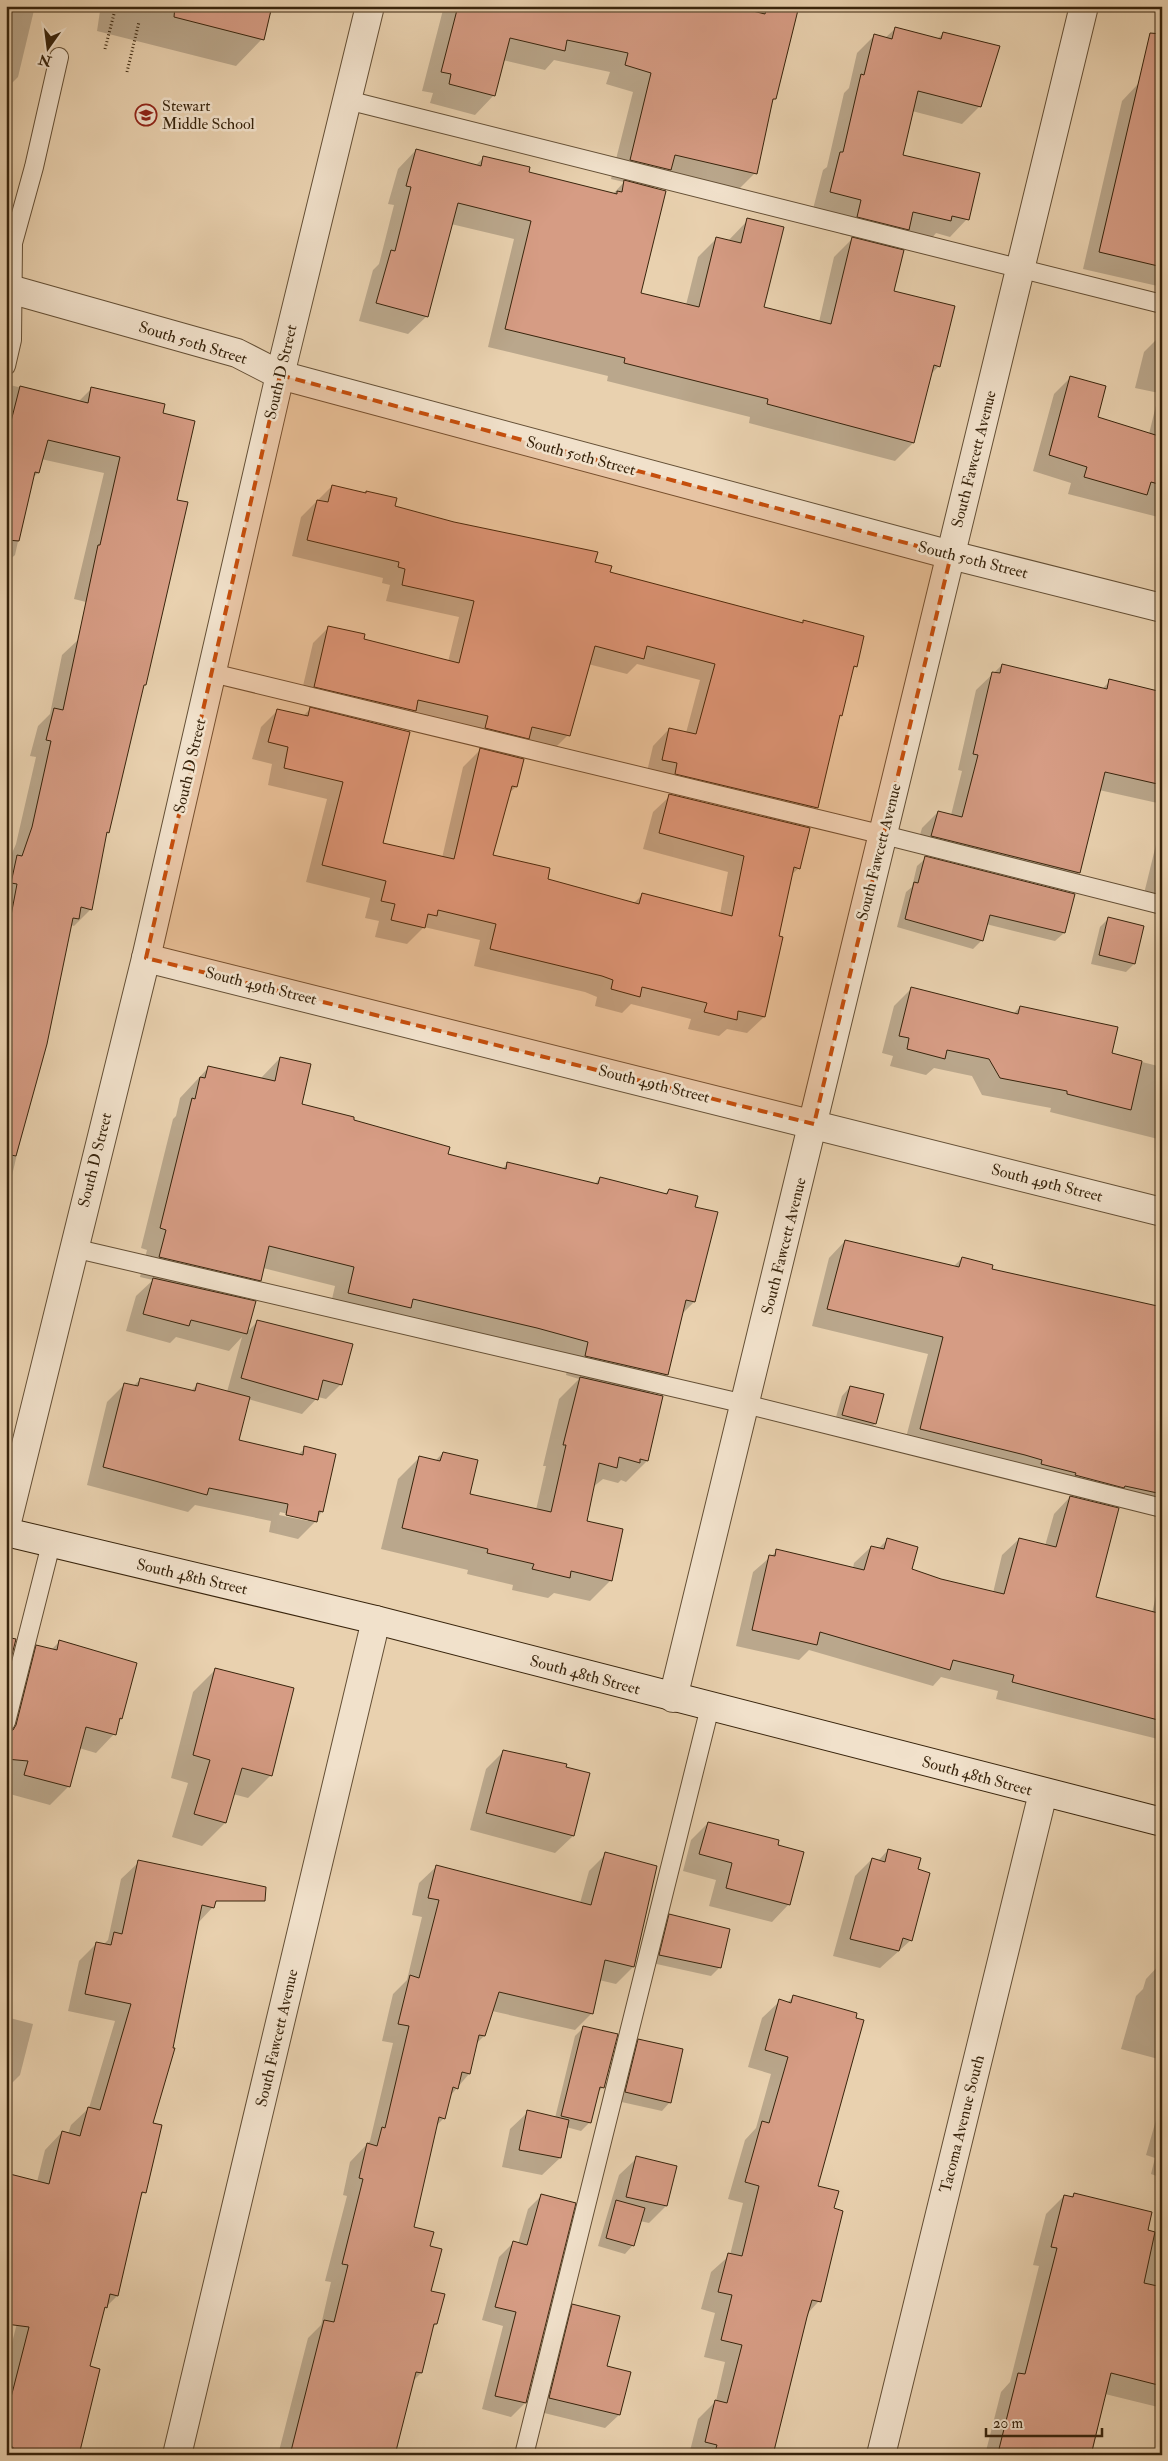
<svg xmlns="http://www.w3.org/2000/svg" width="1168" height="2461" font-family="'IM FELL Double Pica',serif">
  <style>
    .shadow { fill: #0003; fill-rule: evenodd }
    .building { fill: #d69c84; stroke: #38240c }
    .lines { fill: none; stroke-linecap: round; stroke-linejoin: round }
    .lane-casing { stroke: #644f35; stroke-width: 20 }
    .street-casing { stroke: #644f35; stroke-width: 30 }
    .secondary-casing { stroke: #38240c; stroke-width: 30 }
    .path { stroke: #38240c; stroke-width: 3; stroke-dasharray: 1 2.5; stroke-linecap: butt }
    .lane { stroke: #f1e1cb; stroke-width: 18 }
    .street { stroke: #f1e1cb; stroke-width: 28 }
    .secondary { stroke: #f1e1cb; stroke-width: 28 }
    .marked { fill: #c54e0c; fill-opacity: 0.2; stroke: #c54e0c; stroke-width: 4; stroke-dasharray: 10 6; stroke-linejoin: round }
    .labels { text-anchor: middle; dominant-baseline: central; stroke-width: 5; stroke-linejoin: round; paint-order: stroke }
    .poi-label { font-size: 16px; fill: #38240c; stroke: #f1e1cb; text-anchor: start }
    .street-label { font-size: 16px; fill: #38240c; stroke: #f1e1cb }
  </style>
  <rect width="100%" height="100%" fill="#e9d1af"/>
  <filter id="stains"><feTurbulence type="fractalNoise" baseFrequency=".004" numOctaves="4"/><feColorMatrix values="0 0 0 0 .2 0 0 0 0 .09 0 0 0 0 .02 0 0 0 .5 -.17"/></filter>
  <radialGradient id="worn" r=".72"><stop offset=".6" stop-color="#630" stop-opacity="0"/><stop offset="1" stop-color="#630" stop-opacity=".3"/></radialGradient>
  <g class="shadow">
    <polygon points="6,6 35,6 18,77 6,89"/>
    <polygon points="81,6 271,6 262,39 236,66 97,31 100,11"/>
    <polygon points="444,6 727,6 757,14 764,6 788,6 774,99 771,103 755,173 736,192 664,176 651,188 639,294 686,305 698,257 716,239 728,241 748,220 763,308 819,322 834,257 854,237 840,234 844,217 813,209 823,170 827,167 844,93 849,88 857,53 874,36 885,38 895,29 937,39 944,33 980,106 962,124 912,111 902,156 967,219 950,237 936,233 932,238 905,231 889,248 893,292 939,366 930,375 913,443 895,461 749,423 750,417 607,381 608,376 488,347 514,239 451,224 427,316 408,334 359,321 373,270 379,264 394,205 388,204 398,169 416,150 475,166 484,157 527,173 613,194 624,182 611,179 633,92 606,84 610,72 554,60 545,70 503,60 494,95 475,115 430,103 433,93 422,91"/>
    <polygon points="1138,84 1162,90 1162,287 1083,269 1122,101"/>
    <polygon points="1161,335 1162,518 1068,494 1071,483 1033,471 1054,394 1070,378 1096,418 1149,434 1159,393 1135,388 1144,352"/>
    <polygon points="6,384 78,402 92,388 162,414 146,617 74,599 104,473 41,459 38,473 32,478 15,555 6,563"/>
    <polygon points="332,486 393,507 594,563 609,573 802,624 804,622 863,636 855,667 851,671 841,715 838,718 817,807 801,824 646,776 653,746 669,729 686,733 700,680 637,664 627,674 588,664 568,735 552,751 299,703 313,643 329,627 363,640 448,662 459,617 386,601 390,585 382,583 383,578 292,556 301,517"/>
    <polygon points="79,639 108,832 106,835 91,909 74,926 71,925 6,1201 6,867 16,844 36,757 30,756 38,726 50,714 62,655"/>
    <polygon points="1002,665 1102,689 1110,681 1162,695 1162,804 1099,790 1079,873 1062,889 915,852 922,828 938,812 951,815 962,771 958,770 976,690"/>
    <polygon points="310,709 381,844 442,858 463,767 480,750 516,787 508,794 491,856 546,880 634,903 642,895 720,914 728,872 643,849 653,812 670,796 799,868 791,875 778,937 764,1017 747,1033 727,1029 719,1036 688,1029 691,1019 631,1004 622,1013 595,1006 597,997 585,992 474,966 480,940 424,927 407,944 375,937 379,921 365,918 370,898 306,882 327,799 268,785 272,764 252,759 261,727 278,710 303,716"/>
    <polygon points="1162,820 1162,911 1141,906"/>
    <polygon points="926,858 1064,933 1055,941 986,924 982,940 973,949 897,927 906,892 912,887 917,866"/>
    <polygon points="1108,919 1134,964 1126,972 1091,964 1100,927"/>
    <polygon points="911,989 1013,1014 1020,1007 1110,1054 1162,1067 1162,1140 1050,1112 1051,1108 982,1095 972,1076 934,1068 926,1075 890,1066 893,1056 882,1053 894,1006"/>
    <path d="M280,1058L300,1105L446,1155L502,1169L508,1163L594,1185L600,1178L665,1194L669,1190L694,1208V1302L682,1314L667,1375L648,1394L647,1461L626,1482L621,1480L618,1483L603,1479L593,1487L585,1522L611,1580L590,1601L554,1593L548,1598L512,1590L513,1585L467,1574L468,1570L381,1549L398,1479L419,1458L435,1461L443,1453L469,1495L536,1510L546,1466H543L559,1399L579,1379L566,1375L569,1362L329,1312L335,1286L263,1268L260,1280L241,1299L247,1332L257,1322L341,1384L326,1399L318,1397L302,1414L248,1399L237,1441L298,1455L305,1448L322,1511L316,1521L298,1539L269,1532L271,1521L195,1505L188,1512L87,1485L107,1402L125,1384L133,1386L141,1379L191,1391L198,1384L227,1392L242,1337L229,1351L176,1337L170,1343L126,1331L136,1296L153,1280L140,1277L147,1250L141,1248L173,1119L176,1116L180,1098L208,1068L261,1078ZM280,1512L308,1519V1521L279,1515Z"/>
    <polygon points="845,1241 953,1267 962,1258 991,1270 1162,1309 1162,1513 1108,1502 1107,1504 1059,1492 1060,1489 904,1445 928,1354 812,1326 829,1258"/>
    <polygon points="850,1387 883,1395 875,1424 866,1432 834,1424 842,1396"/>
    <polygon points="1070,1497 1095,1598 1152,1613 1162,1570 1162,1740 996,1699 998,1691 941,1677 933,1686 809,1650 799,1660 736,1646 753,1572 777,1551 853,1568 854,1563 871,1547 878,1549 887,1540 911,1569 940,1580 993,1593 1002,1555 1019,1539 1045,1546 1054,1514"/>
    <polygon points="60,1641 121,1718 114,1734 96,1753 79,1748 69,1786 50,1805 6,1793 6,1712 18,1665 37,1646 51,1650"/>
    <polygon points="216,1669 271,1775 248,1798 233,1794 225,1823 202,1846 172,1837 188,1783 171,1778 193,1692"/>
    <polygon points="504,1751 588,1774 573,1836 555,1853 470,1830 486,1769"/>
    <polygon points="708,1823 777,1846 789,1904 772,1922 709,1906 716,1880 683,1871 691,1840"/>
    <polygon points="888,1850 916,1870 911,1940 880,1968 833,1956 855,1876 872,1859 878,1861"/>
    <polygon points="606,1854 633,1967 616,1984 599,1980 592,2013 575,2030 492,2011 484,2036 476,2044 469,2074 450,2096 444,2118 435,2127 412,2228 429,2247 430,2292 436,2324 432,2328 421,2373 412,2382 393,2455 278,2455 308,2338 321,2325 331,2282 325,2281 347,2196 343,2195 350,2162 370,2141 393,2043 382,2041 393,1994 407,1980 422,1917 412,1915 419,1883 437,1866 580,1903 589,1871"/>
    <polygon points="139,1862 213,1907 197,1924 152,2124 144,2192 140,2197 117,2296 103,2310 89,2367 78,2455 6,2455 6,2367 23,2299 37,2182 45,2150 62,2132 68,2134 71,2125 89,2108 115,2021 68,2011 79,1961 97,1943 103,1945 108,1940 121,1879"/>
    <polygon points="670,1916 720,1967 711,1976 652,1963 661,1924"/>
    <polygon points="1162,1962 1162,2060 1121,2049 1136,1996 1143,1989 1146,1979"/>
    <polygon points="794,1996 817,2187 833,2209 819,2301 807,2314 771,2455 689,2455 698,2419 716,2401 725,2362 704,2357 715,2313 701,2309 711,2272 730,2255 743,2203 728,2199 745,2140 756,2128 771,2074 748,2067 762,2018 780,2001 787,2003"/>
    <polygon points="6,2017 33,2024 20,2075 6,2089"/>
    <polygon points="584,2027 603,2087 597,2093 590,2122 581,2131 566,2127 560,2158 542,2175 502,2167 510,2129 528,2112 555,2118 575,2036"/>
    <polygon points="639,2040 670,2102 662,2111 617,2101 630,2049"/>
    <polygon points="1162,2099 1162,2178 1151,2174 1155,2158 1146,2155"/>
    <polygon points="637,2158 666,2206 649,2223 640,2221 633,2245 625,2254 598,2246 619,2175"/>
    <polygon points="542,2195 525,2403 511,2417 482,2409 503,2326 482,2320 499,2257 513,2243 518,2244 528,2209"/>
    <polygon points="1074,2195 1146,2230 1162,2234 1162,2408 1105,2394 1092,2455 985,2455 1001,2392 1010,2382 1039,2266 1033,2265 1046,2214 1064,2196 1071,2198"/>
    <polygon points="573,2306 606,2367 629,2373 619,2415 605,2428 536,2411 559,2319"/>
  </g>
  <g class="building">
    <polygon points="175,6 272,6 264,40 174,17"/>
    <polygon points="458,6 732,6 765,14 767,6 799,6 776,99 773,99 757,174 675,155 671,170 630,160 651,73 625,65 628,53 567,40 565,51 510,38 495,96 449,84 451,74 441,72"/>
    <polygon points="895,27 941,39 943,32 1000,46 981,107 918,91 903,155 980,173 969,220 952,216 951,221 913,212 909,230 857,217 861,200 830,192 840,152 843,152 861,74 864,75 874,34 892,39"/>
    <polygon points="1150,33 1162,34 1162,250 1158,266 1099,252"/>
    <polygon points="416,149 481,166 483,156 530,167 529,172 617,194 617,191 622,192 624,180 666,191 641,293 699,307 716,237 741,243 747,218 784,227 764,307 831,324 852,237 904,250 894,291 955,306 940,367 934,365 914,443 767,404 768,399 624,363 625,358 505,329 531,221 458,203 428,317 376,303 391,250 395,251 411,187 406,186"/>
    <polygon points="1070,376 1106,386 1098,417 1162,437 1162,485 1151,482 1147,495 1084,477 1087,467 1049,455"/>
    <polygon points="20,386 88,403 91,387 165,404 163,413 195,421 177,500 188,502 146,685 144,685 109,833 107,832 92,910 81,907 79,919 73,918 47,1044 16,1156 6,1154 6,942 17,884 11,883 17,855 22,856 32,827 51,741 46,740 54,708 63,710 98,545 100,545 120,457 48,440 39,473 35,472 19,541 6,540 6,441"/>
    <polygon points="332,485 366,493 366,491 397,498 395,506 454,522 598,552 595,562 612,566 610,572 803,623 803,620 864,636 857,667 854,666 842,716 840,715 818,808 675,774 677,763 662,760 669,728 696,734 715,664 647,646 644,659 595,646 570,736 532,727 529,739 485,728 488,716 418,700 416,711 314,687 328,626 365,634 364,639 459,663 474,601 402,585 405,569 398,567 399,562 307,540 317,500 328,502"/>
    <polygon points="1002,664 1107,689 1109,679 1162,692 1162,785 1105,772 1080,873 931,836 938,811 962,817 978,755 973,754 992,672 1000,673"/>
    <polygon points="310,707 410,732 383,843 454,859 480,748 524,759 517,787 512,786 493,855 550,868 548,879 639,904 642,893 732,916 744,856 659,833 669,794 810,828 800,869 794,867 779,936 783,937 765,1017 738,1011 737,1020 704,1012 707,1003 642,987 640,997 611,989 613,980 602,976 490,949 496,924 438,910 437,916 428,914 425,928 391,920 395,904 381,901 386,881 322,865 343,782 284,768 288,747 268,742 277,709 308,716"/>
    <polygon points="925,856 1075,894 1065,933 990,915 983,941 905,919 914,882 918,883"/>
    <polygon points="1108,917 1144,926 1135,964 1099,955"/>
    <polygon points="911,987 1018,1014 1020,1006 1118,1027 1112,1053 1142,1061 1131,1110 1067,1094 1067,1091 1000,1078 989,1059 947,1050 945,1059 907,1049 909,1038 899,1036"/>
    <polygon points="280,1057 311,1064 302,1104 354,1117 354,1120 450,1147 448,1154 506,1169 507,1162 598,1184 600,1177 667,1194 669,1189 698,1196 695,1207 718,1212 695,1302 686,1300 668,1375 585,1356 588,1342 537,1328 413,1299 411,1308 348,1293 354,1267 269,1246 261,1281 159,1257 166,1230 160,1228 192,1098 195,1099 200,1077 205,1078 208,1066 275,1081"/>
    <polygon points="845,1240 959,1267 962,1257 993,1265 992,1269 1162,1307 1162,1494 1125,1486 1124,1488 1075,1475 1076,1473 1041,1464 1042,1460 1025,1455 920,1429 943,1337 827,1309"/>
    <polygon points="153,1278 256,1301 247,1334 191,1320 189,1326 143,1314"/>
    <polygon points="257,1320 353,1344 342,1385 323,1380 318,1400 241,1378"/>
    <polygon points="580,1377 663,1396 648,1461 640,1459 640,1463 619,1457 617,1468 599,1463 587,1521 623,1529 612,1581 571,1571 570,1578 532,1569 534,1564 487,1553 488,1549 402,1528 419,1456 440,1461 443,1452 478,1460 470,1494 551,1512 566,1445 563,1445"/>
    <polygon points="140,1378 195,1391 197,1383 250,1397 239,1440 303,1455 304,1446 336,1454 323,1512 319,1511 317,1522 286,1515 288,1504 209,1488 207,1495 103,1467 124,1383 138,1386"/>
    <polygon points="850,1386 884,1394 876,1424 842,1415"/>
    <polygon points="1070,1496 1119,1508 1096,1597 1162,1614 1162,1721 1012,1682 1014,1675 953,1660 950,1670 820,1632 817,1645 752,1630 769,1555 775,1556 776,1549 864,1570 871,1546 884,1549 887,1538 918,1547 912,1569 941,1579 1004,1594 1019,1538 1056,1547"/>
    <polygon points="6,1637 16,1639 6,1678"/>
    <polygon points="59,1640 137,1663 122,1719 120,1718 116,1735 86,1727 70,1787 24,1775 28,1761 6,1759 6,1732 13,1730 16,1725 36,1645 57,1650"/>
    <polygon points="215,1668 294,1688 272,1776 242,1768 226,1823 194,1814 210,1760 193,1755"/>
    <polygon points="503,1750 567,1764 566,1767 590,1773 574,1836 486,1813"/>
    <polygon points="708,1822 779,1840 778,1845 804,1852 790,1905 726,1888 732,1863 699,1854"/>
    <polygon points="888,1849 921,1858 918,1869 930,1873 912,1941 903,1938 899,1951 850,1939 872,1858 885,1862"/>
    <polygon points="605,1852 657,1866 634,1967 605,1960 593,2014 499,1992 485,2036 479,2035 470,2074 462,2072 458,2089 453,2087 445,2119 439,2117 414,2227 434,2232 430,2246 442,2249 431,2291 445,2294 437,2324 434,2324 422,2373 416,2372 395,2455 290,2455 324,2320 334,2322 348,2265 342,2264 363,2179 359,2178 367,2143 377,2146 382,2127 385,2128 409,2026 398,2024 410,1975 419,1978 439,1900 428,1898 436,1865 591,1905"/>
    <polygon points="138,1860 266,1887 265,1901 216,1901 214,1908 202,1905 173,2048 175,2048 153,2123 162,2125 146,2193 142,2192 118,2296 110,2294 107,2308 105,2307 90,2366 100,2369 79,2455 11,2455 13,2447 6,2446 6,2417 29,2327 6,2324 6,2173 49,2184 62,2131 80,2136 88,2107 100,2110 131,2004 85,1994 96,1942 111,1945 114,1932 122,1934"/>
    <polygon points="669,1914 730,1929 721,1968 659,1955"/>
    <polygon points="793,1995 857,2013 856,2018 864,2020 818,2186 839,2191 834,2208 843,2211 821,2302 812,2300 807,2317 773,2455 714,2455 717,2445 705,2442 715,2400 727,2403 742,2345 721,2340 732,2295 718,2292 728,2253 742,2256 759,2186 745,2182 762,2121 769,2123 788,2057 765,2050 779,1999 791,2003"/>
    <polygon points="583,2026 618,2034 604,2088 600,2087 591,2123 561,2116"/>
    <polygon points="638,2039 683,2049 671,2103 625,2092"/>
    <polygon points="527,2110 569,2120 561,2158 519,2150"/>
    <polygon points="636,2156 677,2166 667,2206 626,2197"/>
    <polygon points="1074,2193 1152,2212 1148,2230 1155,2232 1144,2283 1162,2287 1162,2386 1111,2373 1091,2455 1022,2455 999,2449 1018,2373 1025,2374 1057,2248 1051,2247 1064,2195 1073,2197"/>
    <polygon points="541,2194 576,2203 526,2403 495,2396 516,2312 495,2307 513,2241 527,2245"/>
    <polygon points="616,2200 645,2208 634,2246 606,2238"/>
    <polygon points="572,2304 620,2316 607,2366 631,2372 620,2415 549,2398"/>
  </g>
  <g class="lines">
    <g class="lane-casing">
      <g id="lane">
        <polyline points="347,100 1162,304"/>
        <polyline points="6,366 12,340 13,243 34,167 59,57"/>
        <polyline points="212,673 884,835 1162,905"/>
        <polyline points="73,1248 745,1404 1162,1508"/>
        <polyline points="6,1722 51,1544"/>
        <polyline points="524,2455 710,1707"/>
      </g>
    </g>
    <g class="street-casing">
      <g id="street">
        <polyline points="6,288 237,353 280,375 951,555 1162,608"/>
        <polyline points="146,958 1162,1212"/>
        <polyline points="6,1526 146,958 280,375 370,6"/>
        <polyline points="673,1698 1084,6"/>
        <polyline points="177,2455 376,1620"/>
        <polyline points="881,2455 1043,1793"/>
      </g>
    </g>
    <g class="secondary-casing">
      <polyline id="secondary" points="6,1532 376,1620 1162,1822"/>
    </g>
    <g class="path">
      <polyline points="105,49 116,6"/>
      <polyline points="127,72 139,22"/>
    </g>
    <use href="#lane" class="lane"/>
    <use href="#street" class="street"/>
    <use href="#secondary" class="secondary"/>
  </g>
  <path class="marked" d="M280,375L951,555L814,1124L146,958Z"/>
  <defs>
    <g id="school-ring" transform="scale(1.125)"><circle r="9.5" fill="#f1e1cb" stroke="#8f2418" stroke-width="1.5"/><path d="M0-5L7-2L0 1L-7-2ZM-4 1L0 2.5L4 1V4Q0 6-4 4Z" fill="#8f2418"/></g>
  </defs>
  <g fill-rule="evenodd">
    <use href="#school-ring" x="146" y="115"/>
  </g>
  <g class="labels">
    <g class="poi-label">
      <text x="162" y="106">Stewart<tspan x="162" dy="18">Middle School</tspan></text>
    </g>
    <g class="street-label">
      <text transform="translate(193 343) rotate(17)">South 50th Street</text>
      <text transform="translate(281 372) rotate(-77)">South D Street</text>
      <text transform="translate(581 456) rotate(15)">South 50th Street</text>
      <text transform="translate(974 459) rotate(-76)">South Fawcett Avenue</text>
      <text transform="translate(973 560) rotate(14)">South 50th Street</text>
      <text transform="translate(190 766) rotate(-77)">South D Street</text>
      <text transform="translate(879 852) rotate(-76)">South Fawcett Avenue</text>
      <text transform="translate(261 986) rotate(14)">South 49th Street</text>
      <text transform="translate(654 1084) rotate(14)">South 49th Street</text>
      <text transform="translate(95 1160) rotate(-76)">South D Street</text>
      <text transform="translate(1047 1183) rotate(14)">South 49th Street</text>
      <text transform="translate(784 1246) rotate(-76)">South Fawcett Avenue</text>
      <text transform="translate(192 1577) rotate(13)">South 48th Street</text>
      <text transform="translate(585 1675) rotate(15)">South 48th Street</text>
      <text transform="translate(977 1776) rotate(15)">South 48th Street</text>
      <text transform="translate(277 2038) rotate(-77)">South Fawcett Avenue</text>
      <text transform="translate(962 2124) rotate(-76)">Tacoma Avenue South</text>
    </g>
  </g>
  <rect width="1168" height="2461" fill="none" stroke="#e9d1af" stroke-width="25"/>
  <rect x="8" y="8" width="1153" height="2446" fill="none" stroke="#38240c" stroke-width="2.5"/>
  <rect x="12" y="12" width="1143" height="2436" fill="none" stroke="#38240c"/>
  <g transform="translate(48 48) rotate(194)" stroke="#f1e1cb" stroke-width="4" paint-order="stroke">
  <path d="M0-4L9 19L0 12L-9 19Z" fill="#38240c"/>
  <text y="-8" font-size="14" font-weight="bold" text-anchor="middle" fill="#38240c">N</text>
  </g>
  <path d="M986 2428v8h116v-8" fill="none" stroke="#38240c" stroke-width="2.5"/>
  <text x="993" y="2428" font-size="15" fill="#38240c" stroke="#f1e1cb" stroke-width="4" paint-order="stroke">20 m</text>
  <rect width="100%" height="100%" filter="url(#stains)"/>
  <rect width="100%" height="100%" fill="url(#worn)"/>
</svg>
